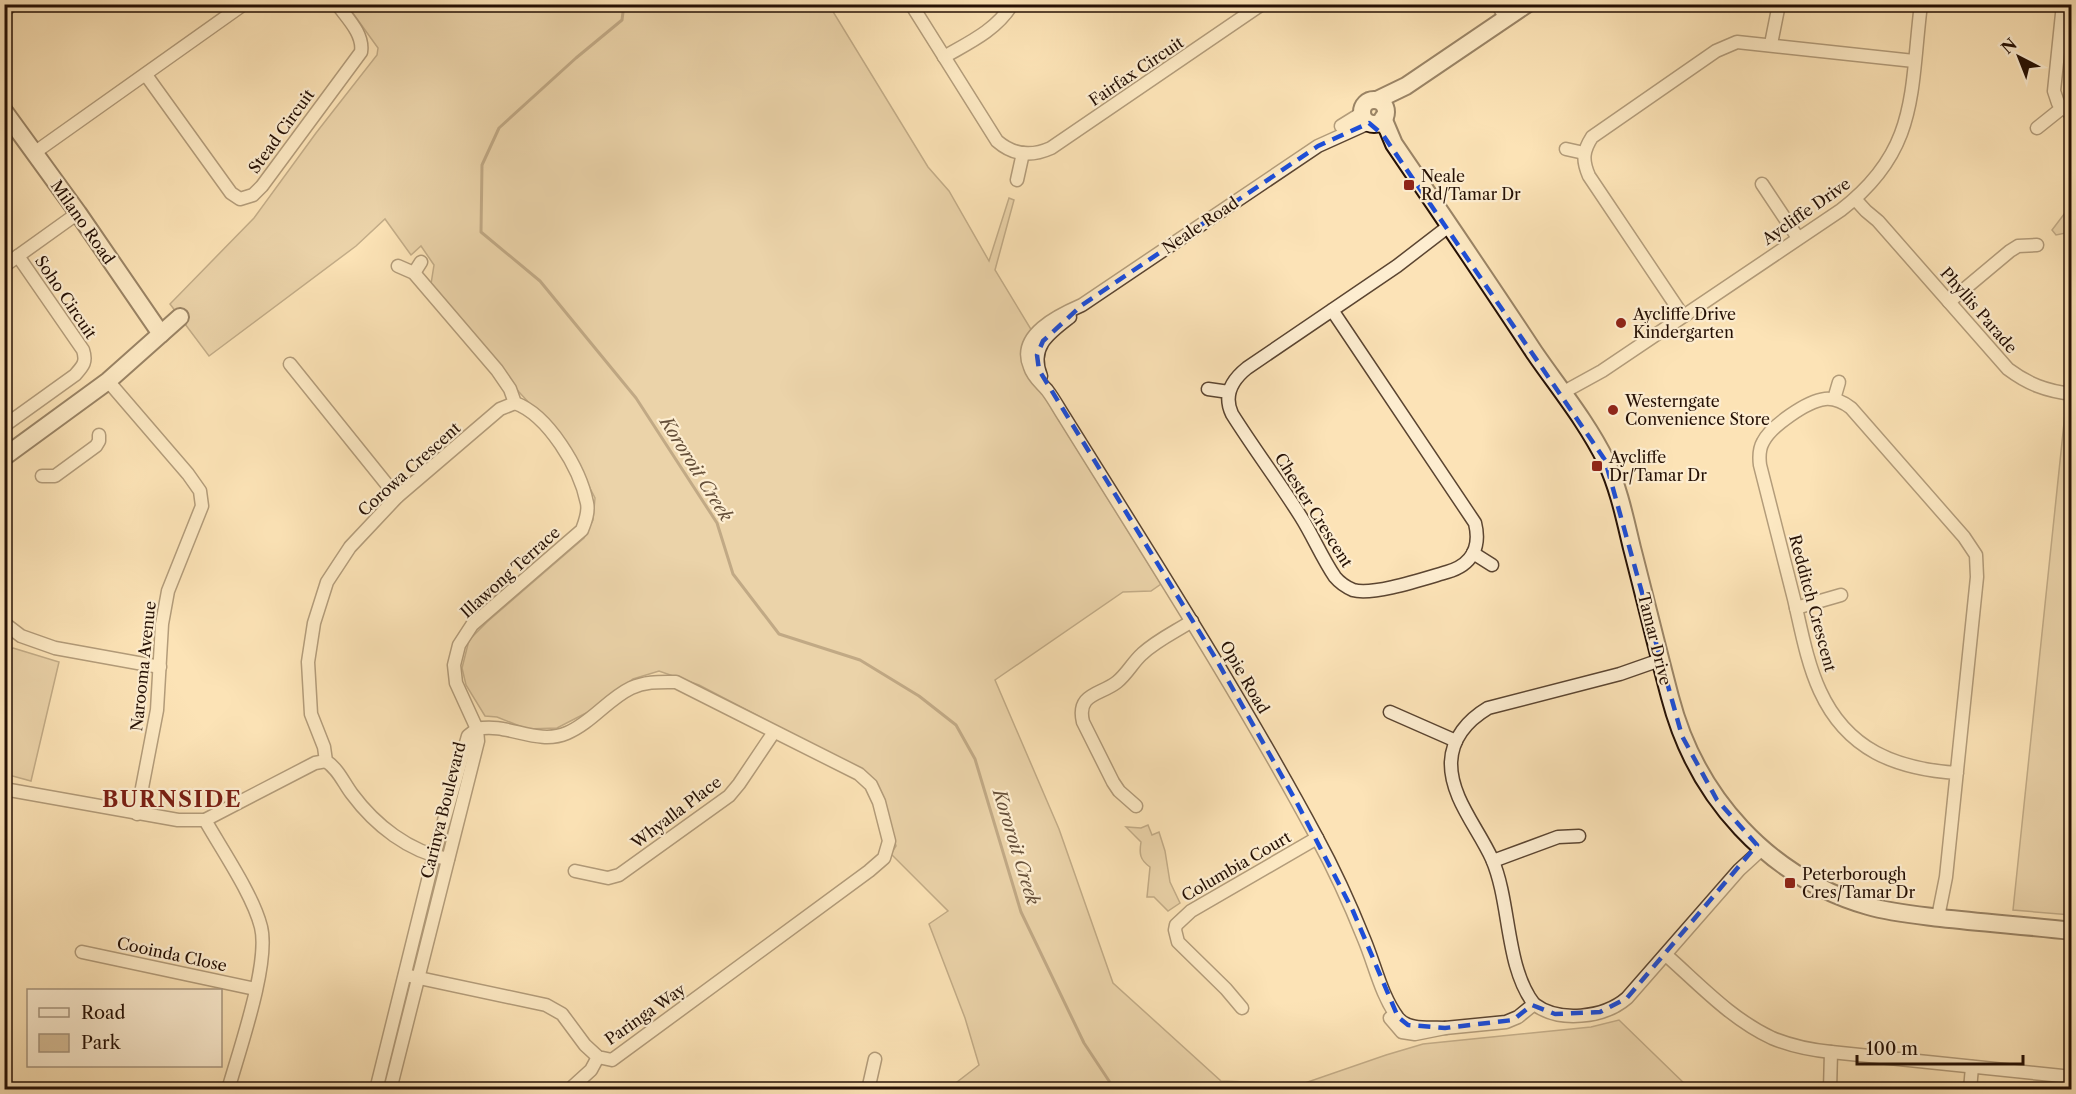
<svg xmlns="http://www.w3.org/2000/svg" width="2076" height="1094" font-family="'Libre Caslon Text',serif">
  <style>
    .green { fill: #d7bf99; stroke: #7e684e; stroke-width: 1.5 }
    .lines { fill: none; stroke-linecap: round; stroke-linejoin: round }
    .stream { stroke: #7a634b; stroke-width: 3 }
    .street-casing { stroke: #5b4531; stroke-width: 15 }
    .secondary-casing { stroke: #251004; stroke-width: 20 }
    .street { stroke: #fdedd0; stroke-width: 12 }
    .secondary { stroke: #fdedd0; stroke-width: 16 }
    .marked { fill: none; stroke: #1d4ed8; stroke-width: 4.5; stroke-dasharray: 12 8; stroke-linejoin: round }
    .poi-dot { fill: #8f2418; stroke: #fdedd0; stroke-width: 2 }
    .labels { text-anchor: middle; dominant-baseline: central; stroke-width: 4.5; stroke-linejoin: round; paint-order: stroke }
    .street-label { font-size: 16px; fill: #251004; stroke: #fdedd0 }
    .poi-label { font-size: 16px; fill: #251004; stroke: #fdedd0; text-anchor: start }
    .water-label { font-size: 18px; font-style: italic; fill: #654f39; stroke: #fdedd0 }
    .district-label { font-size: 22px; font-weight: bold; letter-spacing: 1.5px; fill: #7a1f14; stroke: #fdedd0 }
  </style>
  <rect width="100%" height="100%" fill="#fce3b7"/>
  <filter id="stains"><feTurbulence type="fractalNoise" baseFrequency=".00333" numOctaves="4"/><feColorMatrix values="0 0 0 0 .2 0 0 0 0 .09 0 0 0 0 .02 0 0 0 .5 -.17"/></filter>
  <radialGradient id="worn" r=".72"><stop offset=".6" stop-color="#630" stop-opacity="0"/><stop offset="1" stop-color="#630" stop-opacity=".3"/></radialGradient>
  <g class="green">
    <polygon points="347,5 829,5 928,167 949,191 989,261 1009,198 1014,200 995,270 1032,331 1029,372 1161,584 1151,591 1123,592 995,680 1059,829 1113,983 1221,1081 1302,1084 1386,1055 1423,1044 1591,1027 1619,1020 1690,1089 948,1089 979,1065 965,1018 929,924 948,911 891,854 896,846 879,788 866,772 699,685 659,671 633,679 590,711 557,728 527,729 497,717 485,716 466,685 462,668 469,640 487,622 584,538 593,520 595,498 567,444 519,392 431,284 434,265 421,246 411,255 385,219 356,246 209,356 170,304 254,218 316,133 377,55 378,48"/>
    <polygon points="2071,205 2071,232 2056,235 2052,230"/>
    <polygon points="2066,404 2072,405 2071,915 2013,910"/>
    <polygon points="13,648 59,662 31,781 5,774 5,654"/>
    <path d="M1148,825L1152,835L1159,832L1165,851L1170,882L1180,903L1168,911L1154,897H1147L1150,867C1140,860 1139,854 1141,842L1126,827L1141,828Z"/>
  </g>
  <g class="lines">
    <polyline class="stream" points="624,4 622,20 576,58 499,128 482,165 481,232 540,281 636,398 717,523 733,574 779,634 860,660 919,696 956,725 975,759 1021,912 1084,1043 1115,1090"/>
    <g class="street-casing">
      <g id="street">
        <path d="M911,4L997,141C1013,155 1031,157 1051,148L1262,4"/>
        <polyline points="1497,4 1506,18"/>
        <polyline points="2063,4 2054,91 2058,103 2072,115"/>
        <polyline points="1771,44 1779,4"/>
        <path d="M944,57C968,43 995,31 1011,6"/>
        <path d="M146,75L231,193L240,199L253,195L262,186L361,52C364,34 347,18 337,4"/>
        <path d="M1369,123L1318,146L1082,305C1059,315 1016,335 1030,367C1033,377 1041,383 1047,390C1054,399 1059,409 1065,418C1151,556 1239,693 1316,836C1334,869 1350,904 1364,939C1375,965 1381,995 1398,1018C1409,1031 1430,1027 1445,1028"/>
        <polyline points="1341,126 1362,113"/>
        <polyline points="2037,128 2062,108"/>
        <polyline points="1566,149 1584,153"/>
        <polyline points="34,153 244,4"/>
        <polyline points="1017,180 1023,153"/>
        <polyline points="1762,184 1798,238"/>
        <path d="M1855,199L1866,211L1878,221L2008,369C2028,384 2046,391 2072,394"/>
        <polyline points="4,266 78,213"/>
        <path d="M398,266L414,273L497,370L510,389L515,403C548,415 580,468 587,503C589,512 585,522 582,530L472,625L459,645L454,665L456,683L477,729C507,722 537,746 567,733C591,723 608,699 631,688C646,681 661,682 676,682L859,774L871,785L879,802L889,841L884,858L869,871L612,1060L598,1057L585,1045L562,1014L546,1005L405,975"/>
        <polyline points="414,273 421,262"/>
        <polyline points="1949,302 2010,251 2018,246 2037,245"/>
        <path d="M1332,310L1475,523C1481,547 1472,565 1447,572C1426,578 1373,596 1353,590C1346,587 1340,583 1335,577C1322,558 1313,536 1301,517C1279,482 1254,449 1232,414C1223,395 1232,380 1247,368L1397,266L1449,226"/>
        <path d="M1683,316L1589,176C1582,160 1583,151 1592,137L1716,51L1737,42L1914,61"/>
        <polyline points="290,364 397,497"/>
        <path d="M1041,376C1029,347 1049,333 1070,317"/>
        <polyline points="108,381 188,474 200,491 202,506 168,591 162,624 157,710 137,814"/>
        <polyline points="1208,389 1229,392"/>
        <path d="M1562,393L1602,371L1841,210C1919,150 1910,92 1921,4"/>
        <polyline points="1834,399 1839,382"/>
        <path d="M4,426L75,375C83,366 87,362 83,350L18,256"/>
        <polyline points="42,476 55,476 96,446 99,441 99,435"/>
        <polyline points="1473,553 1492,565"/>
        <polyline points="1796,608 1841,595"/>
        <polyline points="4,623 21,636 55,648 160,667"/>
        <polyline points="1390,712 1456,741"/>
        <polyline points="4,789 178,820 205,820 315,763 326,761"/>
        <path d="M1136,806L1119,791L1113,782L1083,722C1076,693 1101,695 1117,682C1127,674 1133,662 1142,654C1157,640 1175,632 1192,621"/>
        <path d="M205,820C222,850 253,895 261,927C270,963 239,1051 228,1090"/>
        <path d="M448,859C409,852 375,825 352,794C343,782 339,770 326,761L324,747L311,714L308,662L314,623L327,582L350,547L397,497L500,409L515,403"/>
        <polyline points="1493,861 1558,837 1579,836"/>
        <polyline points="575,871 608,878 619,875 729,796 739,784 774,732"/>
        <path d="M1938,917L1946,877L1977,577L1976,555L1964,537L1851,408C1843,402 1835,398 1825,399C1807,401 1771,426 1763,442C1759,449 1759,457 1760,465C1771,510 1783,554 1794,599C1801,629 1807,663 1820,691C1847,750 1896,769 1957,773"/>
        <polyline points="82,952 255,989"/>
        <path d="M1666,955C1699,984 1731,1019 1772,1038C1791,1046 1811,1050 1831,1052L2072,1077"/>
        <path d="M1534,1004C1505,966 1511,903 1492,859C1478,828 1450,797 1451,762C1452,738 1468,720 1488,708L1620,674L1660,660"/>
        <polyline points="1242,1008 1226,989 1178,942 1175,930 1176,925 1191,911 1317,838"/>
        <path d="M1390,1018L1402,1032L1415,1034L1445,1028L1506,1022L1518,1017L1534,1004C1559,1023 1604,1018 1627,998L1739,870L1762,849"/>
        <polyline points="376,1090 434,856 468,736 477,729"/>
        <polyline points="390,1090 478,741 477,729"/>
        <polyline points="569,1090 591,1070 598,1057"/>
        <polyline points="868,1090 875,1059"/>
        <polyline points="1830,1090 1831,1052"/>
        <polyline points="1970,1090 1972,1067"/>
      </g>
    </g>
    <g class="secondary-casing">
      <g id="secondary">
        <polyline points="4,8 9,4"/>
        <polyline points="1377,100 1406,86 1527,4"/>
        <circle cx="1374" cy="112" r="12"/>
        <polyline points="4,111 78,213 161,334"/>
        <path d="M1383,118L1394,144C1441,213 1488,282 1534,352C1558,387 1587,422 1606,461C1619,489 1625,519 1632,548C1645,598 1657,648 1670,697C1696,797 1768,877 1868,906C1892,913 1917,915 1941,918C1985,923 2028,926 2072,931"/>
        <polyline points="4,457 108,381 180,317"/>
      </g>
    </g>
    <use href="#street" class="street"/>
    <use href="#secondary" class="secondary"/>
  </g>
  <path d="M0 0H2076V1094H0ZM1369,123L1383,135L1605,460L1682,736L1717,800L1757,845L1627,998L1600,1012L1555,1014L1532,1005L1513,1020L1445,1028L1408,1025L1398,1017L1353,911L1297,803L1216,659L1039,370L1037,355L1043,341L1082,305L1318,146Z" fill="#fce3b7" fill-opacity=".55" fill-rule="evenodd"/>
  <path class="marked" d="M1369,123L1383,135L1605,460L1682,736L1717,800L1757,845L1627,998L1600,1012L1555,1014L1532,1005L1513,1020L1445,1028L1408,1025L1398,1017L1353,911L1297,803L1216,659L1039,370L1037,355L1043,341L1082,305L1318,146Z"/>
  <g class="poi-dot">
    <rect x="1403" y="179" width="12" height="12" rx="3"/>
    <circle cx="1621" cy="323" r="6"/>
    <circle cx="1613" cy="410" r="6"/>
    <rect x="1591" y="460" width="12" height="12" rx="3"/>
    <rect x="1784" y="877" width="12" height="12" rx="3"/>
  </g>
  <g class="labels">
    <g class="street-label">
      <text transform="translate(1136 71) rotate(-34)">Fairfax Circuit</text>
      <text transform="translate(281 131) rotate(-54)">Stead Circuit</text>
      <text transform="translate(1806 211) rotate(-35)">Aycliffe Drive</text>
      <text transform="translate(83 222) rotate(55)">Milano Road</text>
      <text transform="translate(1200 225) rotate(-34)">Neale Road</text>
      <text transform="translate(66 297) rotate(56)">Soho Circuit</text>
      <text transform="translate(1979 310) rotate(49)">Phyllis Parade</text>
      <text transform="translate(409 469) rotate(-42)">Corowa Crescent</text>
      <text transform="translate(1314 510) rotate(58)">Chester Crescent</text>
      <text transform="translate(510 572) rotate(-42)">Illawong Terrace</text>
      <text transform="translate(1813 603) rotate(75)">Redditch Crescent</text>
      <text transform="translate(1655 639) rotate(76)">Tamar Drive</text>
      <text transform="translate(143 666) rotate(-84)">Narooma Avenue</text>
      <text transform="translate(1245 677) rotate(60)">Opie Road</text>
      <text transform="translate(443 810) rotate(-76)">Carinya Boulevard</text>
      <text transform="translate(676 812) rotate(-37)">Whyalla Place</text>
      <text transform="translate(1236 866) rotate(-30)">Columbia Court</text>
      <text transform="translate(172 954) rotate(12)">Cooinda Close</text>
      <text transform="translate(645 1014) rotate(-35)">Paringa Way</text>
    </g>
    <g class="poi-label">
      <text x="1421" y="176">Neale<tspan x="1421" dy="18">Rd/Tamar Dr</tspan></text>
      <text x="1633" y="314">Aycliffe Drive<tspan x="1633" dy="18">Kindergarten</tspan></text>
      <text x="1625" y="401">Westerngate<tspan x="1625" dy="18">Convenience Store</tspan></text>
      <text x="1609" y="457">Aycliffe<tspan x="1609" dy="18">Dr/Tamar Dr</tspan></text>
      <text x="1802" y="874">Peterborough<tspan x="1802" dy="18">Cres/Tamar Dr</tspan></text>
    </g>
    <g class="water-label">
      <text transform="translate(696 469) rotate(58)">Kororoit Creek</text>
      <text transform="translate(1016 847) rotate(73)">Kororoit Creek</text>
    </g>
    <g class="district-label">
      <text x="172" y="799">BURNSIDE</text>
    </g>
  </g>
  <rect width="2076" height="1094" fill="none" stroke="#fce3b7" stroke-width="24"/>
  <rect x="6" y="6" width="2064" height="1082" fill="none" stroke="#251004" stroke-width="3"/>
  <rect x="12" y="12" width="2052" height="1070" fill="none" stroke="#251004" stroke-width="1.5"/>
  <rect x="27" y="989" width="195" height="78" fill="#fdedd0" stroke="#a7957e" stroke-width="1.5"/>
  <rect x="39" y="1008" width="30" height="9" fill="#fdedd0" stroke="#a7957e" stroke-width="1.5"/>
  <text x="81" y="1019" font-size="18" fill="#251004">Road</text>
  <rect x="39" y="1034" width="30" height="18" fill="#d7bf99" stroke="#a7957e" stroke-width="1.5"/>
  <text x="81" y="1049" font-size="18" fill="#251004">Park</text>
  <g transform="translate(2019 57) rotate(318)" stroke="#fdedd0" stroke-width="4.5" paint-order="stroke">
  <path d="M0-4.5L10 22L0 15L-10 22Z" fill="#251004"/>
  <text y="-9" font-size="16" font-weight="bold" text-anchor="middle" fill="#251004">N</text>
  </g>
  <path d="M1857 1055v9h166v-9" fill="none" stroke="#251004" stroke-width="3"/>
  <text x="1866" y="1055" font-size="18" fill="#251004" stroke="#fdedd0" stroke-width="4.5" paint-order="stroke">100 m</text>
  <rect width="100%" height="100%" filter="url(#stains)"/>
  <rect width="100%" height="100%" fill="url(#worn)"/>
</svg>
